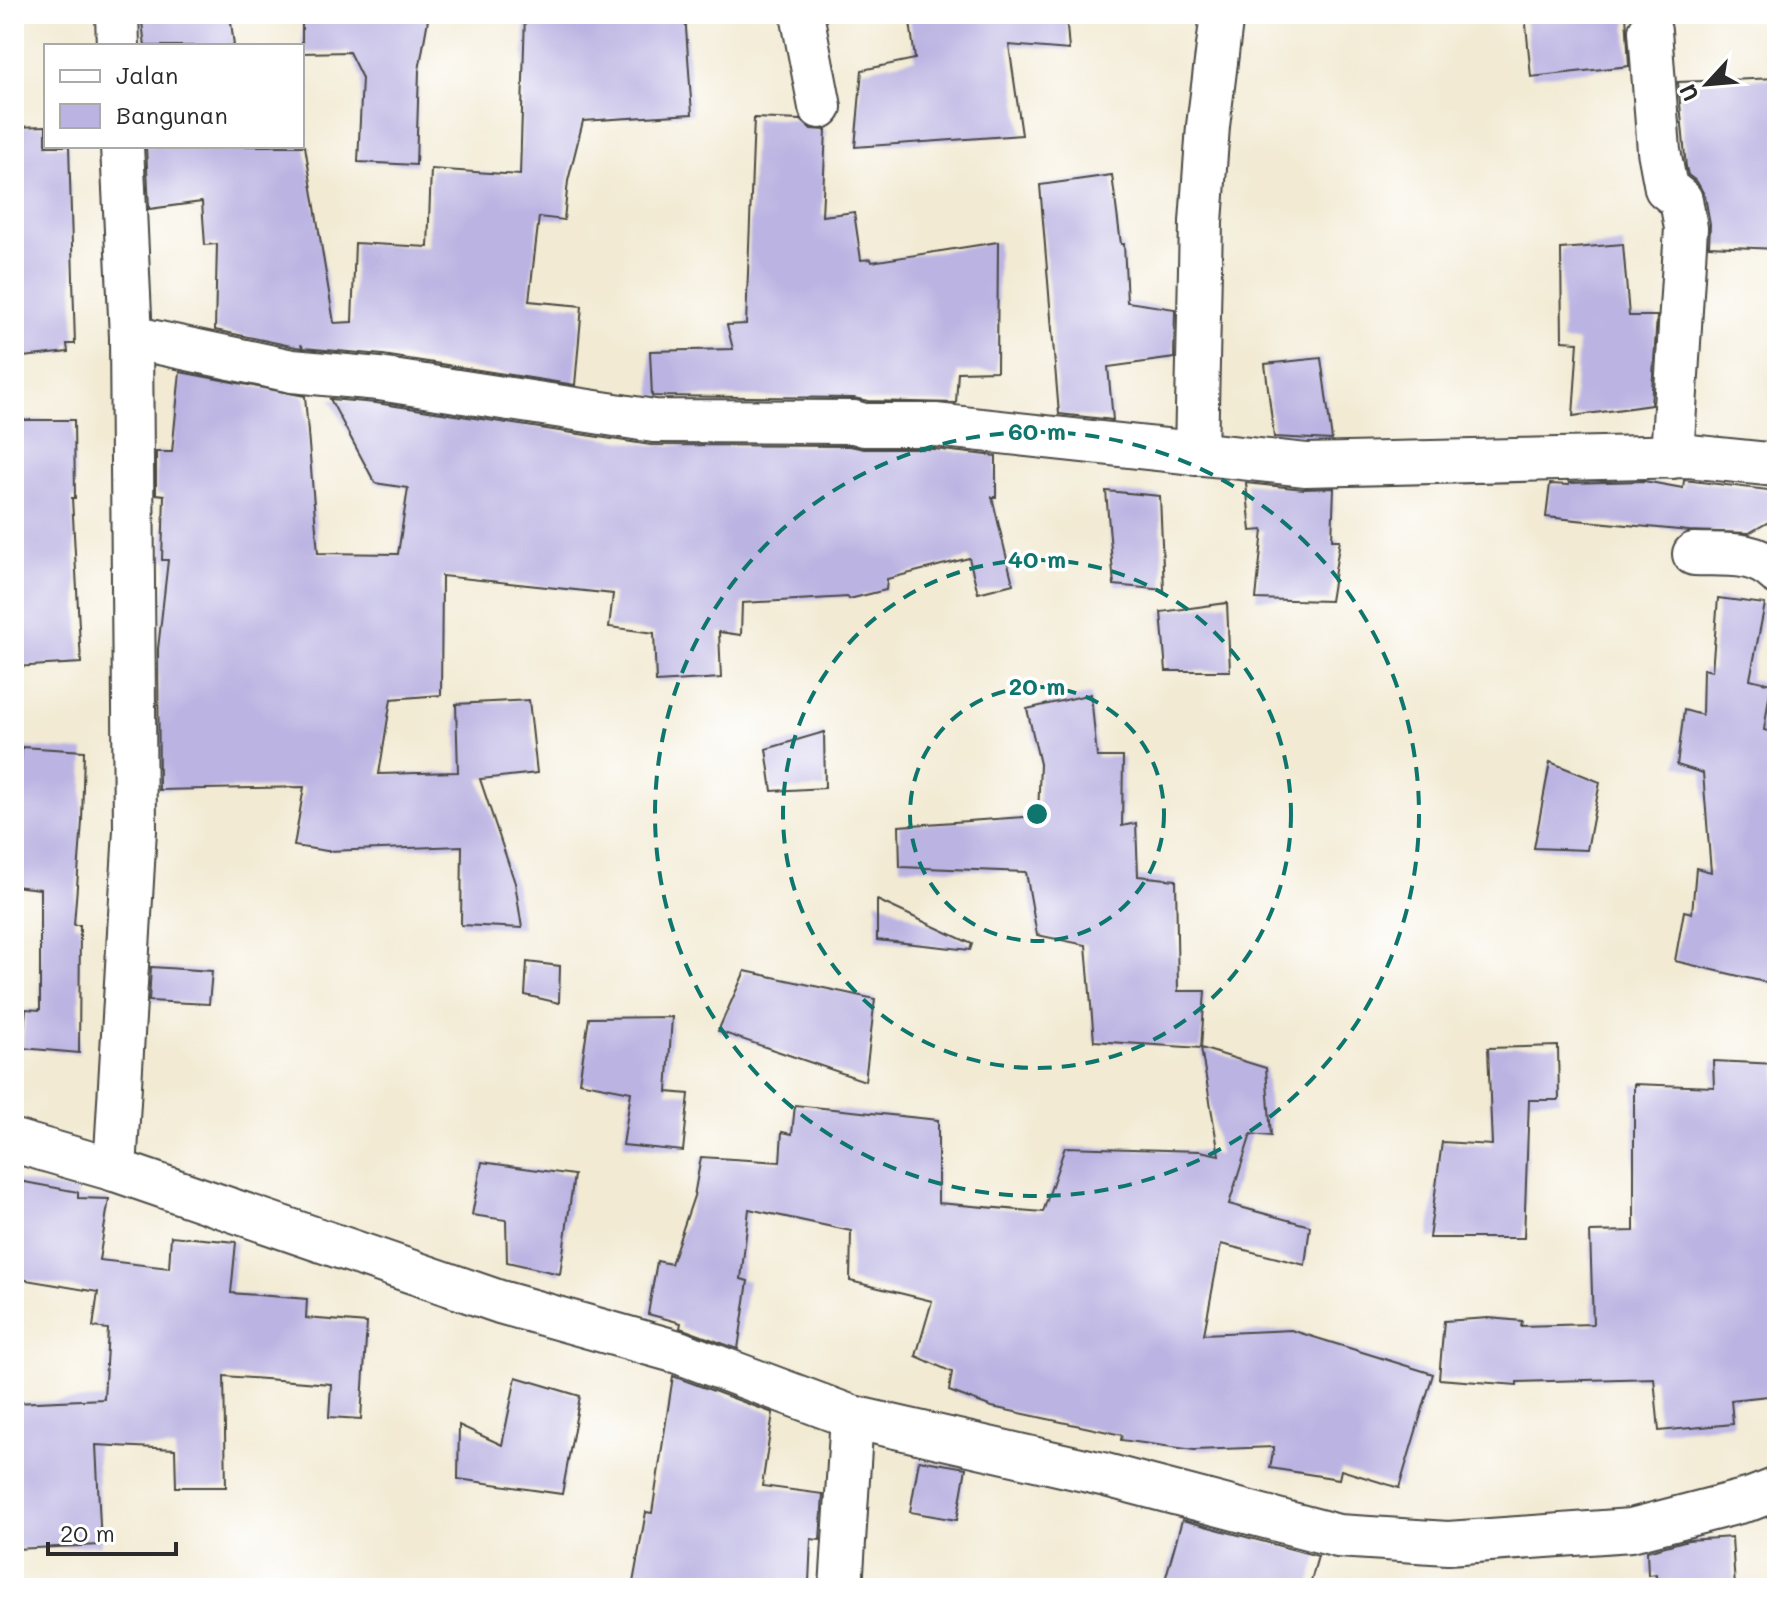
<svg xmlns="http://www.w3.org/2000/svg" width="1791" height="1602" font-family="Mali,sans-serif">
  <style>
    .building { fill: #bbb4e2 }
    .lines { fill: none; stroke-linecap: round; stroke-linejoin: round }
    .street-casing { stroke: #494844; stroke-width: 46 }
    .street { stroke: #fff; stroke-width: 42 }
    .ring { fill: none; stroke: #0f766e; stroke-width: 4; stroke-dasharray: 14 10 }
    .centre { fill: #0f766e; stroke: #fff; stroke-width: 4 }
    .ring-label { font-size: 24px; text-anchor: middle; font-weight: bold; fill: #0f766e; stroke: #fff; stroke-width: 7; stroke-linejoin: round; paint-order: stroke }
  </style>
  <rect width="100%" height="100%" fill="#fff"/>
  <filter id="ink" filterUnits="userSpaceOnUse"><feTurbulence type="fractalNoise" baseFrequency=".0125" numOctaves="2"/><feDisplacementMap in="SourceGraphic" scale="16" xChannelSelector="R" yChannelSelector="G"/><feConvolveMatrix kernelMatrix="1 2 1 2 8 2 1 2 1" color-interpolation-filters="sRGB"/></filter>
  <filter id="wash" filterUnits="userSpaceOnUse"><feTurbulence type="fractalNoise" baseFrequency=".006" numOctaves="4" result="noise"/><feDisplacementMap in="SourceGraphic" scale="32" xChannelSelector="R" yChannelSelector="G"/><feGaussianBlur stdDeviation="1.8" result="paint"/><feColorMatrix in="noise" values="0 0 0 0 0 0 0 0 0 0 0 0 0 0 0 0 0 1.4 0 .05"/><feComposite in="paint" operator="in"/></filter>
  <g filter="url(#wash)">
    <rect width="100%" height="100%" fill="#f2ead3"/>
    <g id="blocks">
      <g class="building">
        <polygon points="141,14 230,14 234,46 145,46"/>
        <polygon points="302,14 429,14 419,70 416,165 358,162 362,78 349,52 302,53"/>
        <polygon points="525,14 685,14 692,114 583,121 568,181 564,220 539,217 529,301 582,306 575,385 383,355 303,348 301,344 302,348 296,347 215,330 217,244 205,245 202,202 149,209 146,146 305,146 334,323 352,322 355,243 428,247 431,169 520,175"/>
        <polygon points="909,14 1066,14 1069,50 1009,45 1022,135 855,147 862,70 915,59"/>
        <polygon points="1525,14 1626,14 1629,66 1531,77"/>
        <polygon points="1777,78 1777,249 1709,246 1710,224 1705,196 1697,182 1688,175 1686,167 1678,82"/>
        <polygon points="754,118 801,120 811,129 826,130 822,216 854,212 861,260 871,259 872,262 998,242 997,371 958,372 956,403 868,401 854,398 652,396 650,351 733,349 727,325 746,324"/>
        <polygon points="46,126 46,146 69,146 75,344 67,344 68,352 14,358 14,127"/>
        <polygon points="1112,175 1121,244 1124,244 1127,302 1175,309 1174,358 1108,367 1113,420 1059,414 1040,185"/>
        <polygon points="1623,244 1629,316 1657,316 1651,405 1573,416 1578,342 1562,341 1561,249"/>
        <polygon points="1321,358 1332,440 1274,437 1265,364"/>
        <polygon points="180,372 305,396 318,553 398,554 408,488 375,483 330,399 376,403 651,445 850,446 864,449 934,449 996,456 996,497 992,497 1013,584 978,593 969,558 887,579 886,590 849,599 848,597 742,603 741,635 719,632 721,678 656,682 654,633 609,627 613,594 442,576 441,695 391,699 379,774 458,772 456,704 529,700 537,773 480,779 515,883 522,928 461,925 462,846 327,851 294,846 304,787 159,790 158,649 168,560 162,560 164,495 156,494 156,452 172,452"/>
        <polygon points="14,420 74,420 75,498 72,498 81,663 14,667"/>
        <polygon points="1684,480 1777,491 1772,520 1749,533 1689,531 1546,517 1550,484 1569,485 1569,483 1644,481 1683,488"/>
        <polygon points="1246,483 1304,489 1334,488 1332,540 1340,540 1330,601 1256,599 1263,530 1251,531"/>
        <polygon points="1106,491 1160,496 1164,590 1114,585"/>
        <polygon points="1718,598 1765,604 1750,679 1771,684 1764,730 1777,733 1777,985 1675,961 1684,911 1692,913 1696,868 1711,872 1703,773 1677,765 1684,710 1702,715 1703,669 1712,671"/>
        <polygon points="1227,603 1230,671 1166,671 1161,612"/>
        <polygon points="1091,694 1097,757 1123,757 1122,826 1136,823 1138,876 1176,880 1178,991 1205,991 1201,1048 1094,1041 1086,945 1037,935 1026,872 900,867 899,826 1038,816 1040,764 1027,709"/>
        <polygon points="824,732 825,788 772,791 766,749"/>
        <polygon points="22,747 84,751 82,822 74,925 80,925 79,1053 22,1048 26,1009 40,1010 40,889 14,886 14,815 18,815"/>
        <polygon points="1550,762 1600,782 1587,850 1534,848"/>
        <polygon points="877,900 972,944 970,950 877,940"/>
        <polygon points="527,962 560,966 559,1003 525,995"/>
        <polygon points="151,967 212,971 209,1004 149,1001"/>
        <polygon points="745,971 875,999 865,1081 718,1031"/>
        <polygon points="672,1017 667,1092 689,1094 683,1151 623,1145 631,1092 579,1082 589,1018"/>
        <polygon points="1558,1046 1559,1100 1529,1100 1524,1238 1429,1238 1442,1142 1492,1145 1488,1048"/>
        <polygon points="1201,1048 1266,1068 1271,1136 1251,1134 1229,1204 1310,1226 1305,1265 1221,1244 1204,1334 1291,1330 1433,1374 1399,1488 1341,1470 1339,1479 1270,1468 1274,1447 1194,1450 1121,1440 1122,1435 992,1407 949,1391 952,1372 916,1356 932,1301 850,1281 851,1231 749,1209 741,1279 748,1281 738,1349 680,1328 681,1323 648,1314 657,1261 671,1264 694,1196 701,1157 780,1162 782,1132 792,1134 795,1105 938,1120 938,1203 1043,1212 1065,1147 1200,1151 1219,1155"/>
        <polygon points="1713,1061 1777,1064 1777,1395 1731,1400 1733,1424 1659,1431 1654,1378 1517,1382 1517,1385 1439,1379 1444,1321 1489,1318 1522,1321 1521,1326 1593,1324 1590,1232 1634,1231 1634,1084 1714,1087"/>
        <polygon points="482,1162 574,1175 560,1274 507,1262 506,1220 472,1215"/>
        <polygon points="14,1180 78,1192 78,1198 109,1199 99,1260 169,1268 171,1236 236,1242 231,1293 307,1299 306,1318 367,1323 361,1419 329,1417 331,1384 224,1376 226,1487 176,1487 175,1449 96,1445 101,1545 14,1549 14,1403 104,1399 108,1329 93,1327 98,1292 14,1278"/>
        <polygon points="673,1376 773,1413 762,1486 823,1494 820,1540 811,1539 809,1582 754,1579 753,1588 632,1588 646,1512 652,1513"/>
        <polygon points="516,1377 580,1396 562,1494 458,1479 459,1425 502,1445"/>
        <polygon points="919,1460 966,1468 957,1520 910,1512"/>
        <polygon points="1182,1520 1318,1556 1309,1588 1192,1588 1165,1580"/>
        <polygon points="1732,1537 1735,1588 1657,1588 1656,1574 1648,1575 1647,1551 1688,1540"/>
      </g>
    </g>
  </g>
  <g filter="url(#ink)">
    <use href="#blocks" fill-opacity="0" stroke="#494844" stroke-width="2"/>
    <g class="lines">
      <g class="street-casing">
        <g id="street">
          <polyline points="117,14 118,46"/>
          <polyline points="802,14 820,107"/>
          <polyline points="1650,31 1659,151 1666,188 1681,200 1686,228 1672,457"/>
          <polyline points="131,337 292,371 379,379 654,421 854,422 864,425 935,425 1306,465 1689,456 1777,465"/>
          <polyline points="1196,454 1201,222 1208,126 1222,14"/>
          <path d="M1694,554C1724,555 1754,550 1777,573"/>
          <polyline points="14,1141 115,1170 500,1302 678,1352 852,1417 1102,1474 1338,1536 1448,1543 1631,1530 1751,1499 1777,1489"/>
          <polyline points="115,1170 135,830 131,337 122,146"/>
          <polyline points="841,1588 852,1417"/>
        </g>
      </g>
      <use href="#street" class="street"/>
    </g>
  </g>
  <g class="ring">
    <circle cx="1037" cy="814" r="127"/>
    <circle cx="1037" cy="814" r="254"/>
    <circle cx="1037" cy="814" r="382"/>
  </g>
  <circle cx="1037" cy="814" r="12" class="centre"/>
  <g class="ring-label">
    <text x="1037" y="440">60 m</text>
    <text x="1037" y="568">40 m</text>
    <text x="1037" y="695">20 m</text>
  </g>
  <rect width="1791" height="1602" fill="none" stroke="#fff" stroke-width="48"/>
  <rect x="44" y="44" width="260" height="104" fill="#ffffff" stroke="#aaaaaa" stroke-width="2"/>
  <rect x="60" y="70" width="40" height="12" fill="#ffffff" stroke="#aaaaaa" stroke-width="2"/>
  <text x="116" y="84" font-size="24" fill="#2b2b2b">Jalan</text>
  <rect x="60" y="104" width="40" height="24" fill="#bbb4e2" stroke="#aaaaaa" stroke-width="2"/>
  <text x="116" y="124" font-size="24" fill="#2b2b2b">Bangunan</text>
  <g transform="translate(1707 84) rotate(244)" stroke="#ffffff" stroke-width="6" paint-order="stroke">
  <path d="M0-6L14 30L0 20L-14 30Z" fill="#2b2b2b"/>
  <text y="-12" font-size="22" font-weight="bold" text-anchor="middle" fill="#2b2b2b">U</text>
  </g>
  <path d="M48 1542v12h128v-12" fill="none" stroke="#2b2b2b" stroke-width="4"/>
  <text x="60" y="1542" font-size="24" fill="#2b2b2b" stroke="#ffffff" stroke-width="6" paint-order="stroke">20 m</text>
</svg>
